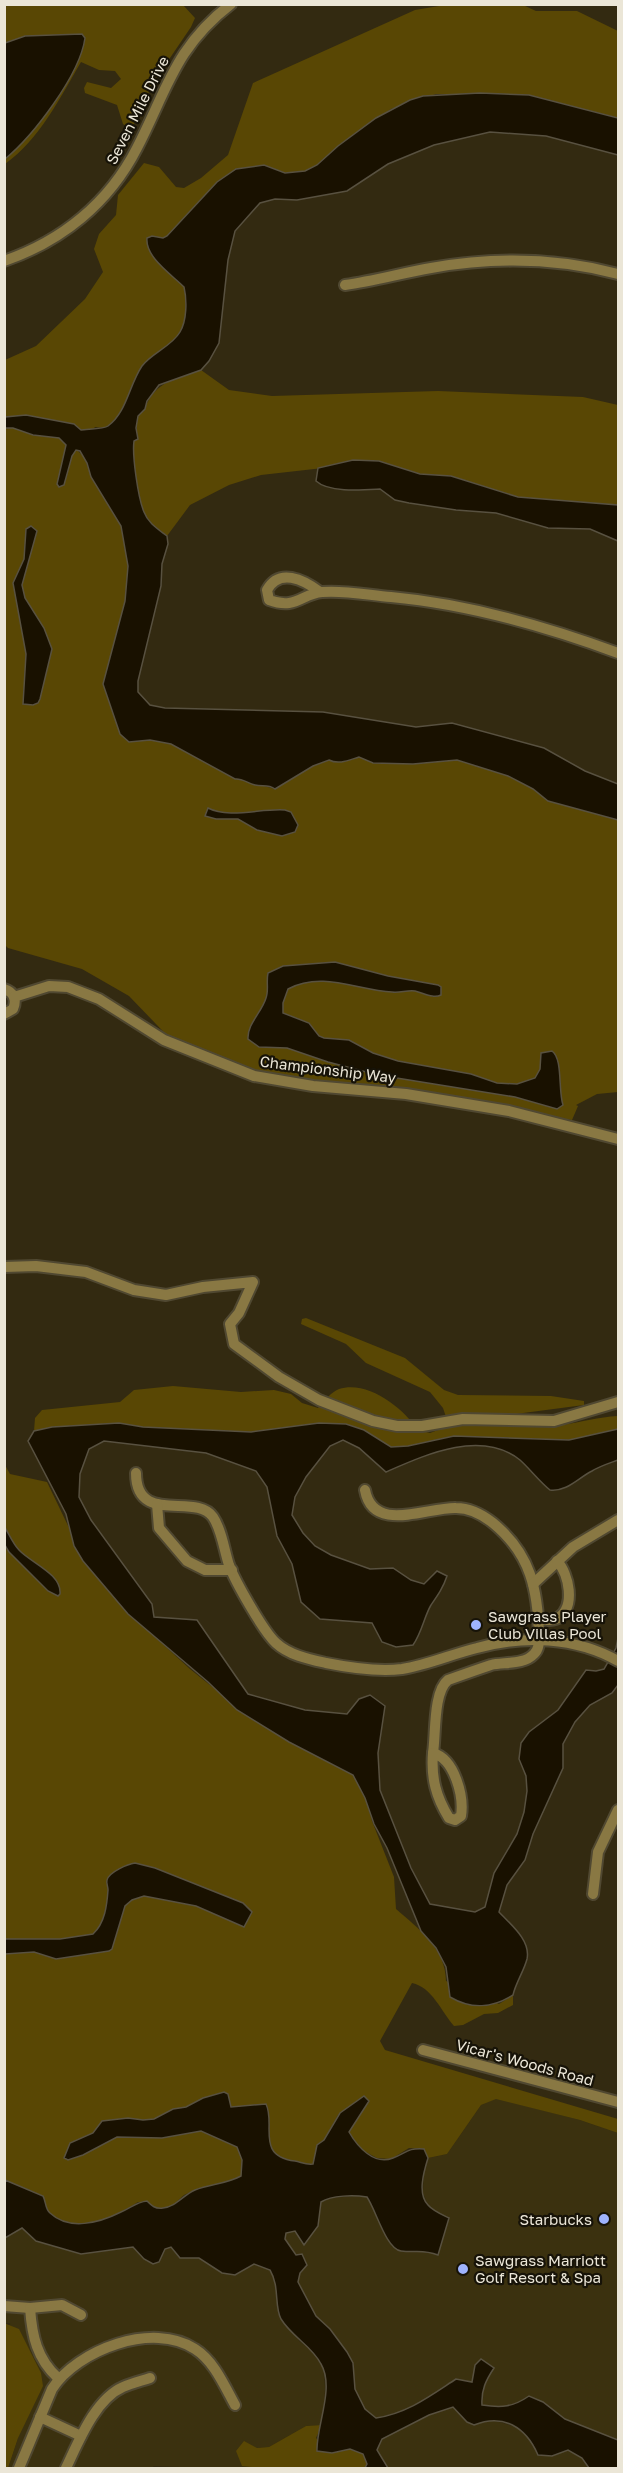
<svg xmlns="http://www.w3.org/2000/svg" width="623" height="2473" font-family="'Golos Text',sans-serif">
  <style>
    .built { fill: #3b310f }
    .green { fill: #594704 }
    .water { fill: #191100; stroke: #585140; stroke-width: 1.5 }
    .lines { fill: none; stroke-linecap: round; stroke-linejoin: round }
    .street-casing { stroke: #504831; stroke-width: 14 }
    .street { stroke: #897843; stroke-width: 10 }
    .poi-dot { fill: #9fb3fd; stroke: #171308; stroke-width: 2 }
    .labels { text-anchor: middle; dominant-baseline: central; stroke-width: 4.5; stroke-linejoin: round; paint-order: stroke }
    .street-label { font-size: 15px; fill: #ebe6d7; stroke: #171308 }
    .poi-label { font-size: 15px; fill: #ebe6d7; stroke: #171308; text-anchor: start }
  </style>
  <rect width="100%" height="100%" fill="#332a11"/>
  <g class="built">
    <polygon points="496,2098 580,2120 618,2133 618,2440 565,2419 543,2402 499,2408 482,2405 481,2394 487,2379 494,2368 475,2373 472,2382 456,2379 419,2404 393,2415 376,2418 365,2409 355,2389 353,2363 330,2329 316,2316 297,2282 300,2273 296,2255 285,2239 286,2233 294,2231 305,2244 321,2202 329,2198 356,2196 367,2197 392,2247 428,2205 423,2193 424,2172 428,2158 447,2154 481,2105"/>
    <polygon points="22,2228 36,2241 81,2254 133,2247 144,2259 159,2262 165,2249 171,2247 180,2258 199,2258 235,2275 254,2264 270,2270 276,2281 277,2297 299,2341 314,2353 323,2366 325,2389 322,2425 306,2426 269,2447 257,2448 262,2468 180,2468 180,2467 153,2466 154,2468 8,2468 18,2438 10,2323 5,2323 4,2238"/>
    <polygon points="453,2407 467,2422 489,2419 522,2429 532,2441 538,2455 552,2456 568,2450 582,2458 589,2468 388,2468 377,2450 382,2439 429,2415"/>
  </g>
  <g class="green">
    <path d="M5,5H183L195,18L191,27L153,83L134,124L129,128L123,124L117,105L85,93L84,88L87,82L111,88L121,79L115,71L99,70L81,62C60,98 39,140 5,164Z"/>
    <path d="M445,5H523L536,11H577L618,31V118L529,95L436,94L391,109L338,146L317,165L305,171L285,173L264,165L236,169L217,182L167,236L163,238L152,236L148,246L156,260L184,286C187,300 187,320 180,332C172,346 150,355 140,370C127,389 126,416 104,428L95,427L77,450L85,458L91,477L121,526L128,566L125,601L103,684L120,730L129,741L150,740L172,744L235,778L275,789L313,766L330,760C339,765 349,760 359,757L373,763L413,764L457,760L508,776L533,789L548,801L618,820V1092L597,1094L576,1105L578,1106L572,1120L273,1076L181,1050L129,996L82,969L8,948L5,945V360L36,346L85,299L103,272L94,249L99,234L116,215L118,195L144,163L159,167L176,187L184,188L201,178L228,155L253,83L415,10Z"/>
    <path d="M201,370L229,390L272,396L438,391L583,397L618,405V505L518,497L451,476L420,474L379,461L353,460L332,467L261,475L229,485L190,505L167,536C158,529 148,523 144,512C138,498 132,455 134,441L138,439C137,431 135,422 139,415C143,410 143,414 145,408C156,381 175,379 201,370Z"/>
    <path d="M306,1318L405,1358L444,1390L458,1395L551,1396L584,1401V1405L500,1416L505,1425C524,1427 544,1428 562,1425C582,1422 598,1417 618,1416V1429L569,1440L454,1436L408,1446L391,1447L364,1430L346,1424L319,1423L251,1432L143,1427L119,1423L52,1427L34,1431L35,1418L42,1410L120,1402L134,1390L173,1386L241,1392L274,1390L291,1394L302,1403L318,1408C323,1402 331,1392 339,1389C368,1380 403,1408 418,1430L430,1433L449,1426L443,1408L430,1392L366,1363L346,1344L301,1324L302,1319Z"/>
    <path d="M5,1465L10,1474L47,1482L73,1536L155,1637L190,1669L251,1718L360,1779L372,1821L394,1877L396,1909C419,1929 446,1949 446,1981L499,2004L513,1995V2005L498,2013L484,2014L463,2025L454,2026C441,2011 432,1987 412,1983L380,2041L385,2050L618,2119V2133L580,2120L496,2099L481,2105L447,2154L428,2158L424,2149L409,2148L391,2159L377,2158L360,2149L349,2132L369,2101L364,2096L338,2115L324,2140L317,2145L313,2164L241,2176L230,2181L197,2189L184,2195L173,2205L162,2209L138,2202C119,2214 87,2231 63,2222C58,2220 52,2214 47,2211L5,2238Z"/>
    <polygon points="4,2323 19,2329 41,2373 43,2386 18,2438 8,2468 4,2468"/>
    <polygon points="322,2425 316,2438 332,2453 350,2449 363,2454 367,2464 365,2468 262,2468 242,2466 236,2451 244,2441 257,2448 269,2447 306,2426"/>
  </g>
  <g class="water">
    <path d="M82,34L85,38C80,75 33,136 5,159V43L25,36Z"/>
    <path d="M480,93L529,95L618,118V155L546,136L490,132L434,145L388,164L347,191L297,200L275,199L260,203L235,231L228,260L219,343L209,361L201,370L159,385L147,401L145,409L138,416L136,428L138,439L134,441C132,455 138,498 144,512C148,523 158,529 167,536L168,544L162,564L161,586L138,681V692L150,705L165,708L323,712L416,727L452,723L544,748L585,771L618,784V820L548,801L533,789L508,776L457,760L413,764L373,763L359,757C349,760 339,765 329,760L313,766L275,789C268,784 262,787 255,785C247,783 242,778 235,779L171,744L150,740L129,742L120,734L103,684L125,601L128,566L121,526L91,477L87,463L80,451L76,450L72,456L64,485L59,487L57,484L66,445L59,438L33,435L13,428H5V417L26,415L74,424L81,430C87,429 104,429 108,426C127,412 129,385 142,366C152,353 172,346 180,332C187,320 187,300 184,287C171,274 145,257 147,238L152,236L163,238L167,236L217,182L236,169L264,165L285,173L305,171L317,165L338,146L376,118L410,100L423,96Z"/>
    <path d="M353,460L379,461L420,474L451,476L518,497L618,505V541L590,529L548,528L496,513L456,510L409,503L395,500L380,489C363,490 329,493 316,481L318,468Z"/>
    <polygon points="31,526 37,531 22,585 25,598 44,628 52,649 40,699 38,703 33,705 23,704 26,654 13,583 24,559 26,529"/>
    <path d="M208,808C229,819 262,808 285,810L291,812L298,825L295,832L282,836L257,830L238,819H216L205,816Z"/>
    <path d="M335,962L388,976L438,985L441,987V995C433,999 424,993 415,991C407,990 400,993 392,992C357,990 322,971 288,989L283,1003V1013L309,1023L319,1036L324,1038L349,1040L373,1053L398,1061L471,1074L497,1083L517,1084L535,1078L540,1069L541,1053L552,1051C563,1059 558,1090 563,1105L557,1109L515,1097L378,1075L328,1062L287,1048L259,1047L248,1039C247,1024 262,1012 266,998C269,990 266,982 268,973L283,966Z"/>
    <path d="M119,1423L143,1427L251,1432L319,1423L346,1424L364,1430L391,1447L408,1446L454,1436L569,1440L618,1429V1460C610,1463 600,1466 592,1471C578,1478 567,1492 550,1490C539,1481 530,1469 520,1460C481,1429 425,1455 386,1472L359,1448L343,1440L330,1446L306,1477L295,1497L292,1515L303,1533L315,1546L331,1555L370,1569L393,1568L411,1580L424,1584L437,1571L447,1576C443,1588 438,1595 431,1605C424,1617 422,1632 413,1645L396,1647L382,1642L372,1623L320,1619L301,1602L292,1564L277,1536L267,1487L256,1471L206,1453L104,1441L89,1449L80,1474L79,1497L91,1520L152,1604L154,1617L197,1620L248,1694L305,1710L347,1714L359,1699L370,1695L385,1706L378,1753L380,1790L411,1868L430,1904L475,1912L485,1907L494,1873L517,1834L524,1812L527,1791L526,1776L519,1759L521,1743L529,1732L558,1710L586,1670L596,1671L604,1669L616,1648L618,1638V1685L612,1693L590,1705L575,1722L563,1744V1768L533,1834L525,1860L507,1885L499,1912C510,1924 531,1940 527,1959C524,1971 516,1982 513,1995C492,2008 472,2010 450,1997L446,1967L436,1948L421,1931L387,1848L374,1824L365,1798L353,1775L289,1742L237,1710L208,1682L128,1614L83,1561L74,1546L66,1514L28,1441L34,1431L52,1427Z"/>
    <path d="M4,1526C9,1534 13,1544 19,1550C31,1563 62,1574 60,1594L58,1596L48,1591L9,1552L5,1545Z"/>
    <path d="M135,1863L155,1868L243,1903L252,1912L244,1927L196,1906L144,1896L132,1900L125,1906L112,1949L109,1951L56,1959L34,1952L5,1954V1939H60L93,1934C105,1923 107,1905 108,1890C108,1886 106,1883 107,1880C109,1872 128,1864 135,1863Z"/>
    <path d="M224,2092L228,2094L231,2107L266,2104C276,2124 255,2156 295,2161C301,2162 306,2165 313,2164L317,2145L324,2140L340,2113L364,2096L369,2101L349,2132C357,2146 374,2166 393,2158C408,2152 407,2148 424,2149L428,2158C424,2171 417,2194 428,2205C433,2211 443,2215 449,2218L438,2255C422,2249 416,2253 401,2251C386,2249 376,2210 367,2197C354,2195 332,2195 321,2202L318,2226L304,2245L295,2231L286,2233L285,2239L296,2255L302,2254L307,2265L300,2273L298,2282L316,2316L330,2329L347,2352L353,2363L355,2389L365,2409L376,2418C408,2413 430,2396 456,2379L472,2382L475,2365L481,2359L494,2368C486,2380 481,2390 482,2405C502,2408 513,2407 529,2396L543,2402L565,2419L618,2440V2468H589L582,2458L568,2450L552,2456L538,2455C526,2427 503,2413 474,2425L467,2422L453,2407L429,2415L382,2439L377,2450L388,2468H365L367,2464L363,2454L350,2449L332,2453L317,2451C316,2426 335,2388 321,2364C312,2346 292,2337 281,2319C274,2306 280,2287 270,2270L254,2264L235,2275L222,2273L199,2258H180L171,2247L165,2249L159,2262L153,2264L144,2259L133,2247L81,2254L36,2241L22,2228L5,2238V2180L43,2196C46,2201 45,2209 50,2213C69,2231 99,2223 121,2212C131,2208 136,2202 147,2201C152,2206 155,2209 163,2208C176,2207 183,2195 195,2190C211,2184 226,2184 241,2176L242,2160L237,2147L201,2131L162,2138L117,2137L83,2155L68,2160L64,2158L70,2143L93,2133L102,2121L128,2118L143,2120L154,2119L173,2109L186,2107L203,2098Z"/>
  </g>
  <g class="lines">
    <g class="street-casing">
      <g id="street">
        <path d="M4,261C62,241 109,203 137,148C167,90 175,47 231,4"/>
        <path d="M345,285C374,281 402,273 431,268C493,257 557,258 618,274"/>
        <path d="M320,592C303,579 279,568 267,590L269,600C296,610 301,594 322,592C344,590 368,595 391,597C468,604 545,626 618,653"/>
        <path d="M4,989C14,992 17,1000 13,1009L4,1014"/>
        <polyline points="14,997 49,986 68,987 99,999 164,1040 254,1076 313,1086 406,1094 509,1111 618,1139"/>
        <polyline points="4,1267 36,1266 86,1272 134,1290 166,1295 203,1287 253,1282 239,1313 230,1324 234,1344 279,1377 319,1400 373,1421 397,1426 422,1426 463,1419 554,1421 618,1402"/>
        <path d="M136,1473C136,1526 196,1492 213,1517C222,1530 224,1550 229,1565C235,1581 263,1631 276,1643C289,1655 308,1659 326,1663C351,1668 377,1672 402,1669C428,1665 452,1654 477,1648C523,1635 576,1637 618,1661"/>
        <path d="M365,1490C373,1534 427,1507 456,1508C469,1508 483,1515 493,1523C531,1554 538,1590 539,1637C539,1643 539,1649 534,1654C524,1665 504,1662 491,1665C476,1670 462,1675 448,1680C433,1692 436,1734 433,1753"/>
        <polyline points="157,1504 159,1528 187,1561 205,1570 232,1570"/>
        <polyline points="533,1584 573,1547 618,1520"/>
        <path d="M538,1620C545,1620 552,1621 558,1618C576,1607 569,1574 557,1561"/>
        <path d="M433,1753C455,1759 464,1797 461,1816L455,1820L449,1818C436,1797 431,1778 433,1753Z"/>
        <polyline points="593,1894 598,1852 618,1810"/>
        <polyline points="423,2050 618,2102"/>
        <polyline points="4,2306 30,2308 62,2305 81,2315"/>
        <path d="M30,2308C32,2336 37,2359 58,2378"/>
        <polyline points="40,2417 81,2436"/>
        <path d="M19,2468L52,2389C77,2350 153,2321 195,2349C214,2361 224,2385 235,2405"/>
        <path d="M66,2468C78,2443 95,2399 123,2387C132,2383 141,2381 150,2378"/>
      </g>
    </g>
    <use href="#street" class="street"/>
  </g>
  <g class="poi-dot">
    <circle cx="476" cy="1625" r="6"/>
    <circle cx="604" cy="2219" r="6"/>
    <circle cx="463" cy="2269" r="6"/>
  </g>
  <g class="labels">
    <g class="street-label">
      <text transform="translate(137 110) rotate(-63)">Seven Mile Drive</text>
      <text transform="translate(328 1069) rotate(7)">Championship Way</text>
      <text transform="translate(525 2062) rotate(15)">Vicar's Woods Road</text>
    </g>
    <g class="poi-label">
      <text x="488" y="1616">Sawgrass Player<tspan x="488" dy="17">Club Villas Pool</tspan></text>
      <text x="592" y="2219" text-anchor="end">Starbucks</text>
      <text x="475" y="2260">Sawgrass Marriott<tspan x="475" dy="17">Golf Resort &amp; Spa</tspan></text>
    </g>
  </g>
  <rect width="623" height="2473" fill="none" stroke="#ebe6d7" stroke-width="12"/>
</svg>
